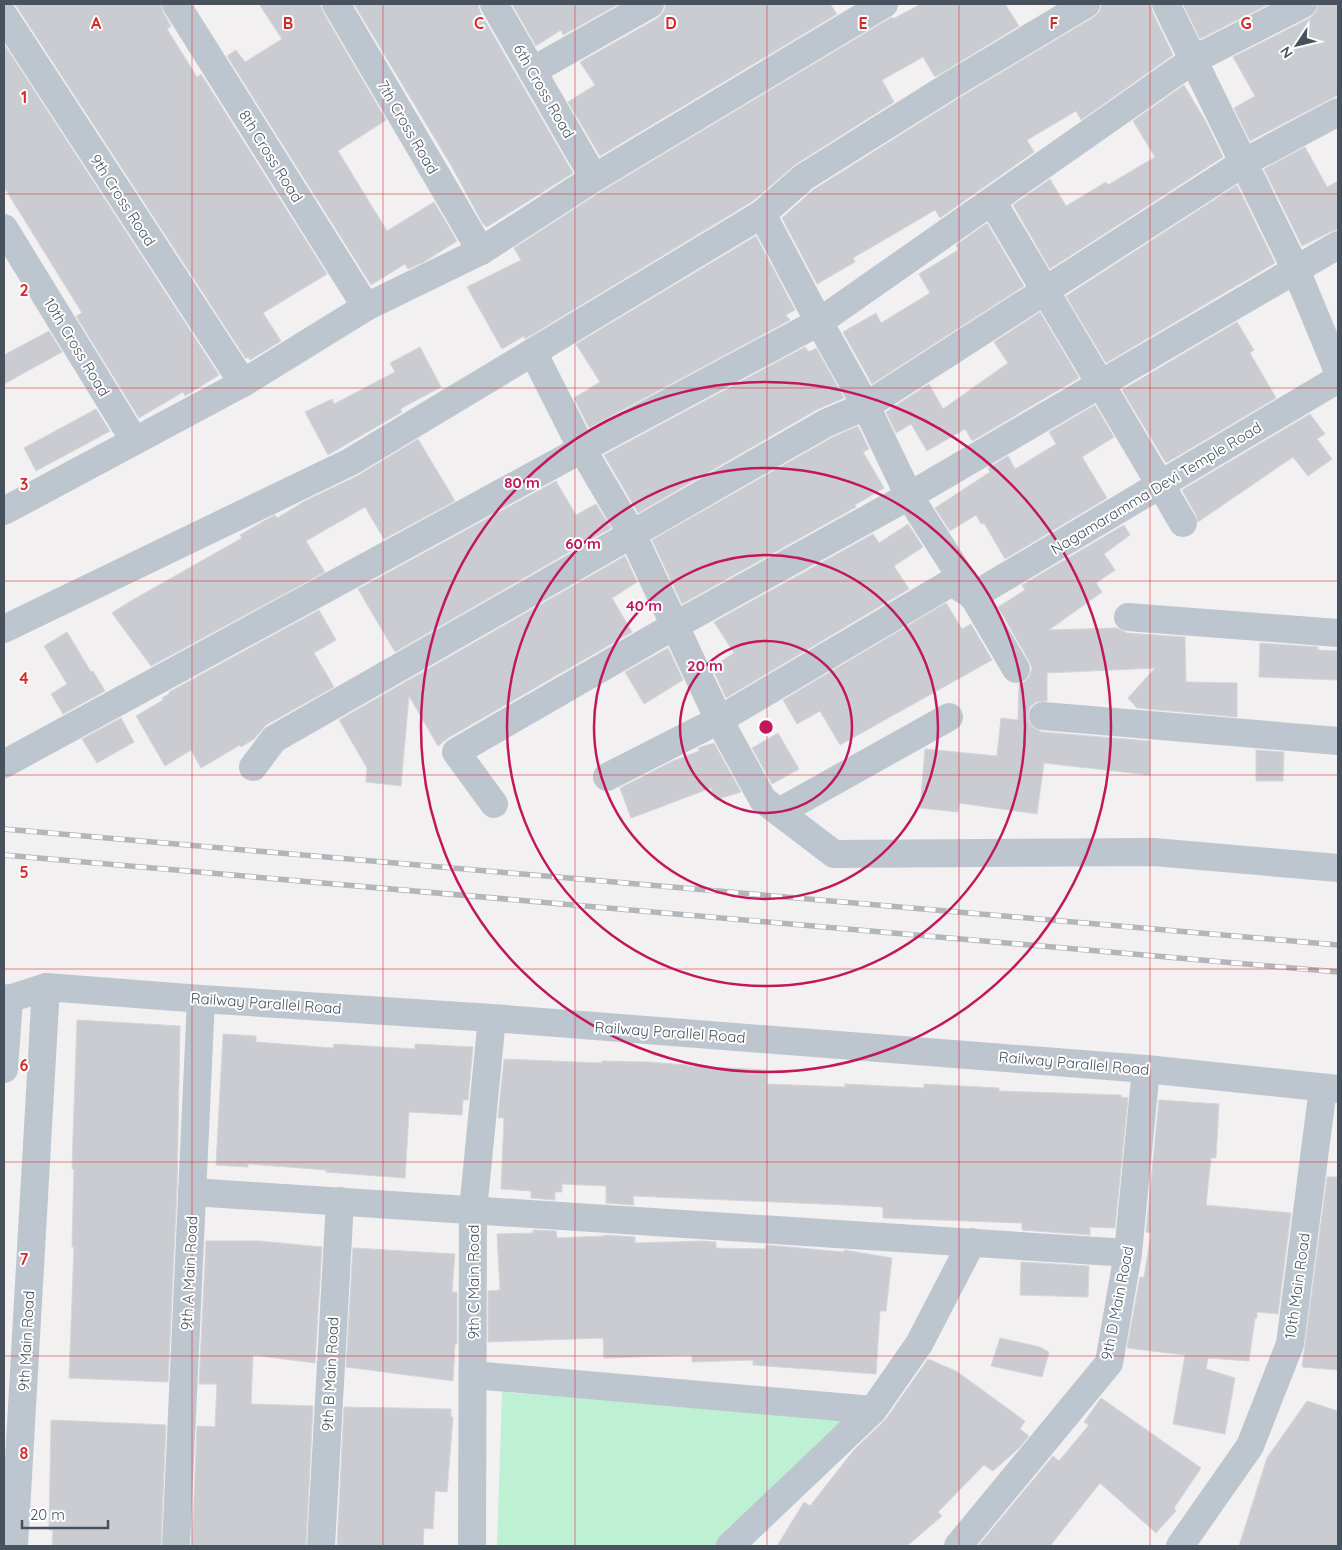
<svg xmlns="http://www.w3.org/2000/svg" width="1342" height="1550" font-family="Quicksand,sans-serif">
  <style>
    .green { fill: #bef0d4 }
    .building { fill: #caccd2; stroke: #d4d6db }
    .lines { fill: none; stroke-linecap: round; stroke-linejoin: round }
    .minor { stroke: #bdc6cf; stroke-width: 28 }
    .rail-casing { stroke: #b2b5ba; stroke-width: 5.5 }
    .rail { stroke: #fff; stroke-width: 4; stroke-dasharray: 11; stroke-linecap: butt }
    .grid { fill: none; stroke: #d62828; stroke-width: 1; stroke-opacity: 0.55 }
    .ring { fill: none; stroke: #c2185b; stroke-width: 2.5 }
    .labels { text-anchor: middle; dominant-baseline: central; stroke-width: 4; stroke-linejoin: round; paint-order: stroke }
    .street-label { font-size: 15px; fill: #47525e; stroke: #fff }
    .grid-label { font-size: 16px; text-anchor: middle; font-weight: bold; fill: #d62828; stroke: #fff; stroke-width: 4; stroke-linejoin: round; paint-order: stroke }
    .centre { fill: #c2185b; stroke: #fff; stroke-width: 2.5 }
    .ring-label { font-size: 15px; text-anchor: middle; font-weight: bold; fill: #c2185b; stroke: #fff; stroke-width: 4; stroke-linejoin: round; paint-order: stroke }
  </style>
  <rect width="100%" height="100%" fill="#f2f0f0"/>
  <polygon class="green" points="502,1392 853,1418 724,1546 497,1546"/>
  <g class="building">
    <polygon points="13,4 161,4 163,12 171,26 167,29 197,77 201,74 327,274 263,313 281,341 250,360 248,357 246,359 17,7"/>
    <polygon points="259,4 320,4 323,12 386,120 338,151 387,231 434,202 457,241 424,262 408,269 405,264 371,285 227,56 236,50 245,62 282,39"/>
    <polygon points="354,4 478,4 480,12 573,173 487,227 483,224 452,167"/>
    <polygon points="512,4 619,4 563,35 561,30 536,46"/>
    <polygon points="666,4 830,4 837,14 600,156 568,102 595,85 580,62 658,18 664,11"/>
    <polygon points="921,4 1005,4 1019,26 935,77 923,57 882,80 894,102 796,164 753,201 525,339 524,336 502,349 467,287 521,260 514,248 602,191 892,17 893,19"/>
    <polygon points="1102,4 1151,4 1152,11 1173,55 1081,120 1076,111 1027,140 1034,152 940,218 935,210 853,258 855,262 817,284 782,218 813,190 962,96 1094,17 1099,12"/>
    <polygon points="1183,4 1269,4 1200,39"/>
    <polygon points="1318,4 1338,4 1338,95 1250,141 1234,108 1255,96 1233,57 1310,18 1316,12"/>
    <polygon points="4,44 219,375 185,396 183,392 139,418 76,316 82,313 4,187"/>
    <polygon points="1184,85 1206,122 1223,157 1050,269 1013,205 1050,179 1066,206 1106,182 1108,185 1155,157 1133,121"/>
    <polygon points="1305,147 1327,187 1338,181 1338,229 1330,232 1302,246 1264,169"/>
    <polygon points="1237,185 1275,263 1106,363 1066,296"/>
    <polygon points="987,223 1024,286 872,384 843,332 876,313 881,323 930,293 919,274 958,250 956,245"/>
    <polygon points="756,236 795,310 786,315 790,320 589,428 574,398 600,382 576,344"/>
    <polygon points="1040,312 1079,378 972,441 965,429 927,451 911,424 896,433 886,412 929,384 943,409 1008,363 994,342"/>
    <polygon points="1237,322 1254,350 1250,353 1276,398 1166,463 1122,390"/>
    <polygon points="49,331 62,352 4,384 4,355"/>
    <polygon points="420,347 441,387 400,409 402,412 328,455 305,412 332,399 334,404 395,372 390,363"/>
    <polygon points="805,347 809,352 816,348 844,398 818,409 638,513 604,455"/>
    <polygon points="1095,405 1114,437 1082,457 1107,498 1005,559 984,523 981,524 976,515 950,531 935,508 990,472 988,468 1008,456 1015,469 1056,444 1049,432"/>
    <polygon points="96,409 110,431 36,471 24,448"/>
    <polygon points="1310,414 1325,434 1317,439 1332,459 1308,476 1293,457 1198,522 1196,515 1182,490"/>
    <polygon points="858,426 869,449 863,452 884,488 855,505 856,507 682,604 652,540 833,437"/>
    <polygon points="418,439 455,501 384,539 365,507 306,541 325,572 151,666 112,613 129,602 242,538 240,535 262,522 275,515 277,518 305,501 357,476"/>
    <polygon points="556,481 576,515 596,504 611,528 395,652 358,589"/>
    <polygon points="908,524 923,547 894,566 909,589 726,698 712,667 734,653 714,622 873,534 879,543"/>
    <polygon points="1124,525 1130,535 1104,554 1115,570 1096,583 1102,592 1049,630 1117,628 1127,633 1185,637 1186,682 1237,683 1237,717 1137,708 1128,698 1155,668 1047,673 1047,701 1036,702 1030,707 1028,714 1029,722 1034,728 1042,732 1150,741 1150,775 1044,763 1037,814 959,803 958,812 920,808 925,749 997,756 1001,718 1018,720 1019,684 1024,682 1029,677 1032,668 1029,661 998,607 1025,590 1022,585"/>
    <polygon points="625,556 637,582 612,598 632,632 448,738 438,746 409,696 401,786 366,782 367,768 339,720"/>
    <polygon points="946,603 962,629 971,624 992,660 840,745 820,711 797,724 783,700"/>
    <polygon points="319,610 336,640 314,653 334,687 266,725 254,739 241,747 240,745 201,768 191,750 165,766 136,716 163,700 162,698 170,693 169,692"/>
    <polygon points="67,632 91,672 93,671 105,691 63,714 51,694 67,684 44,646"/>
    <polygon points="1260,643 1318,647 1318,650 1338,651 1338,680 1259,677"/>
    <polygon points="668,648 683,680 644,704 625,672"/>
    <polygon points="121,718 134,742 97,763 82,739"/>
    <polygon points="778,733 799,769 772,784 752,748"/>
    <polygon points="714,743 741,792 715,800 711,788 631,818 620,788 673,761 699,751 698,748"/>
    <polygon points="1256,750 1284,752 1283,781 1256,781"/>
    <polygon points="77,1020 180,1026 177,1188 168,1382 69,1378 74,1247 72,1247 74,1169 72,1169"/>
    <polygon points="223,1034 256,1036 256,1042 333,1048 334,1044 415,1049 415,1044 473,1047 468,1100 463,1100 462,1115 409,1112 405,1178 326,1172 326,1170 288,1167 248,1164 248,1167 216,1165"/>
    <polygon points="504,1059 602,1063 602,1061 649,1062 687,1065 687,1066 768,1070 767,1084 845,1087 845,1084 924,1088 924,1084 999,1088 999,1091 1121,1095 1121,1097 1128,1098 1115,1228 1090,1227 1090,1235 1022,1230 1022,1223 883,1218 883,1207 845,1205 633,1196 634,1205 606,1203 606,1186 562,1184 562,1192 555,1192 555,1200 531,1198 531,1191 501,1189 504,1118 498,1118"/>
    <polygon points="1159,1100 1219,1104 1216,1158 1211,1158 1206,1205 1291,1213 1278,1314 1257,1312 1257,1318 1255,1318 1249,1361 1208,1358 1206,1369 1235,1378 1225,1434 1173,1424 1185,1355 1127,1348 1140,1277 1144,1277 1151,1233 1146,1232"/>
    <polygon points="1327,1177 1338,1177 1338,1370 1302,1367"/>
    <polygon points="533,1230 556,1231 557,1238 605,1236 605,1235 635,1237 635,1243 703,1241 716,1242 716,1248 765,1249 766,1245 844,1252 844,1250 892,1258 886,1311 880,1311 876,1374 753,1365 753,1360 692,1362 692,1355 604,1358 603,1338 488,1342 488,1291 500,1290 497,1234 533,1233"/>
    <polygon points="206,1241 260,1241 322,1247 315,1363 253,1355 251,1404 313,1406 306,1546 192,1546 197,1426 215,1427 217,1384 199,1384"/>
    <polygon points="353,1248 455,1254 452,1292 457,1292 457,1344 455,1344 453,1381 346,1367"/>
    <polygon points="1021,1262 1089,1266 1088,1297 1020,1295"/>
    <polygon points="1000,1338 1040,1347 1049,1352 1042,1377 991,1366"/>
    <polygon points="928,1359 956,1371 1025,1421 1020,1429 1029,1436 1018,1449 993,1471 984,1465 938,1512 942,1516 907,1546 777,1546 804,1502 810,1506 853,1451 886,1419"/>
    <polygon points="1101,1398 1201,1468 1174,1508 1176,1511 1156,1533 1100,1483 1050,1546 978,1546 1053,1456 1059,1461 1089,1425 1084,1422"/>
    <polygon points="1307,1401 1338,1411 1338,1546 1239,1546 1267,1458"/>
    <polygon points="344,1407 451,1409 451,1417 453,1417 447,1492 435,1491 433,1529 424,1528 423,1546 337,1546"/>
    <polygon points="51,1420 166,1425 161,1546 52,1546 53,1530 49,1530"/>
  </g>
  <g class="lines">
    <g class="minor">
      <polyline points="176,4 366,307"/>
      <polyline points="336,4 481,251"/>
      <polyline points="494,4 594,178"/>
      <polyline points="1166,4 1296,270 1338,371"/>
      <polyline points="4,16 243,383"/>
      <polyline points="532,71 650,4"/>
      <polyline points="992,201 1183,523"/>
      <polyline points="762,214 819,322 866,406 909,496 973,596 1016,669"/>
      <polyline points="4,228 134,440"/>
      <polyline points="533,352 762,214 804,177 954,83 1086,4"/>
      <polyline points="4,511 243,383 366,307 481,251 594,178 884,4"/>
      <polyline points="973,596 1338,379"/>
      <polyline points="1128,617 1338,633"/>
      <polyline points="4,629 350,462 533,352 582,449 632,534 719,720 763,800 834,854 1154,852 1338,868"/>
      <polyline points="1043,716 1338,741"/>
      <polyline points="4,764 582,449 819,322 1193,60 1303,4"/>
      <polyline points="253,767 274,739 826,423 866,406 1243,163 1338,112"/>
      <polyline points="607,777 719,720 952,582 973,596"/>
      <polyline points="494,804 456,752 674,626 909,496 1338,245"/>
      <polyline points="779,812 949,717"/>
      <polyline points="4,998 9,999 46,987 201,999 492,1018 1146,1069 1338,1089"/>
      <polyline points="4,1069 9,999"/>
      <polyline points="192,1192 1128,1253"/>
      <polyline points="473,1375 873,1410"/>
      <polyline points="14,1546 46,987"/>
      <polyline points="176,1546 201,999"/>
      <polyline points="321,1546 340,1201"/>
      <polyline points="472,1546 473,1210 492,1018"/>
      <polyline points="730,1546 873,1410 919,1344 972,1242"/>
      <polyline points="958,1546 1109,1363 1128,1253 1146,1069"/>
      <polyline points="1180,1546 1250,1446 1290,1344 1323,1088"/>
    </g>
    <g class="rail-casing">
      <g id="rail">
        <polyline points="4,829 1338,945"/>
        <polyline points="4,855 1338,972"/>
      </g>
    </g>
    <use href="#rail" class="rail"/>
  </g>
  <path class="grid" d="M192,4V1546M383,4V1546M575,4V1546M767,4V1546M959,4V1546M1150,4V1546M4,194H1338M4,388H1338M4,581H1338M4,775H1338M4,969H1338M4,1162H1338M4,1356H1338"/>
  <g class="ring">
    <circle cx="766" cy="727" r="86"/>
    <circle cx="766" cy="727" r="172"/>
    <circle cx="766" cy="727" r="259"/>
    <circle cx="766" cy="727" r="345"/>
  </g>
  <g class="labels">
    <g class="street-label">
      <text transform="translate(544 91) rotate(60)">6th Cross Road</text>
      <text transform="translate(408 127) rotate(60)">7th Cross Road</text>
      <text transform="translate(271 156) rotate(58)">8th Cross Road</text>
      <text transform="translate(123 200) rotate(57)">9th Cross Road</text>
      <text transform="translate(77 347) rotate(59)">10th Cross Road</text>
      <text transform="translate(1156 488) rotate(-31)">Nagamaramma Devi Temple Road</text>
      <text transform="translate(266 1003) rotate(4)">Railway Parallel Road</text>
      <text transform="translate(670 1032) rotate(4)">Railway Parallel Road</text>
      <text transform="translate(1074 1063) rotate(5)">Railway Parallel Road</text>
      <text transform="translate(189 1273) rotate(-87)">9th A Main Road</text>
      <text transform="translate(473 1282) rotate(-90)">9th C Main Road</text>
      <text transform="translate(1297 1286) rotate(-82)">10th Main Road</text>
      <text transform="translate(1117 1303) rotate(-79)">9th D Main Road</text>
      <text transform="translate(26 1341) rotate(-87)">9th Main Road</text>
      <text transform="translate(330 1374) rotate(-87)">9th B Main Road</text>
    </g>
  </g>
  <g class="grid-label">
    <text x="96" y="29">A</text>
    <text x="288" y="29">B</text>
    <text x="479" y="29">C</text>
    <text x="671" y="29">D</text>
    <text x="863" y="29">E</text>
    <text x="1054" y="29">F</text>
    <text x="1246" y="29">G</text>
    <text x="24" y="103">1</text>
    <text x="24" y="296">2</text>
    <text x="24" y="490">3</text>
    <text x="24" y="684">4</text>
    <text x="24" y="878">5</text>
    <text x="24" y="1071">6</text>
    <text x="24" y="1265">7</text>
    <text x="24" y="1459">8</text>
  </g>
  <circle cx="766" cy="727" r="8" class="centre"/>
  <g class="ring-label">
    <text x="522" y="488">80 m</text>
    <text x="583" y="549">60 m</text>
    <text x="644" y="611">40 m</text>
    <text x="705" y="671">20 m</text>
  </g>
  <rect width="1342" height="1550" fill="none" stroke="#47525e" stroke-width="10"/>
  <g transform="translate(1297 45) rotate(235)" stroke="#ffffff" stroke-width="4" paint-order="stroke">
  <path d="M0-4L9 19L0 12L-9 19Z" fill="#47525e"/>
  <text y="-8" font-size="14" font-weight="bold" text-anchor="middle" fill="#47525e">N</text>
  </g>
  <path d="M22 1520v8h86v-8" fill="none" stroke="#47525e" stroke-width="2.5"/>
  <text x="30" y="1520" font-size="15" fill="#47525e" stroke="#ffffff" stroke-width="4" paint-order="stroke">20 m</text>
</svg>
